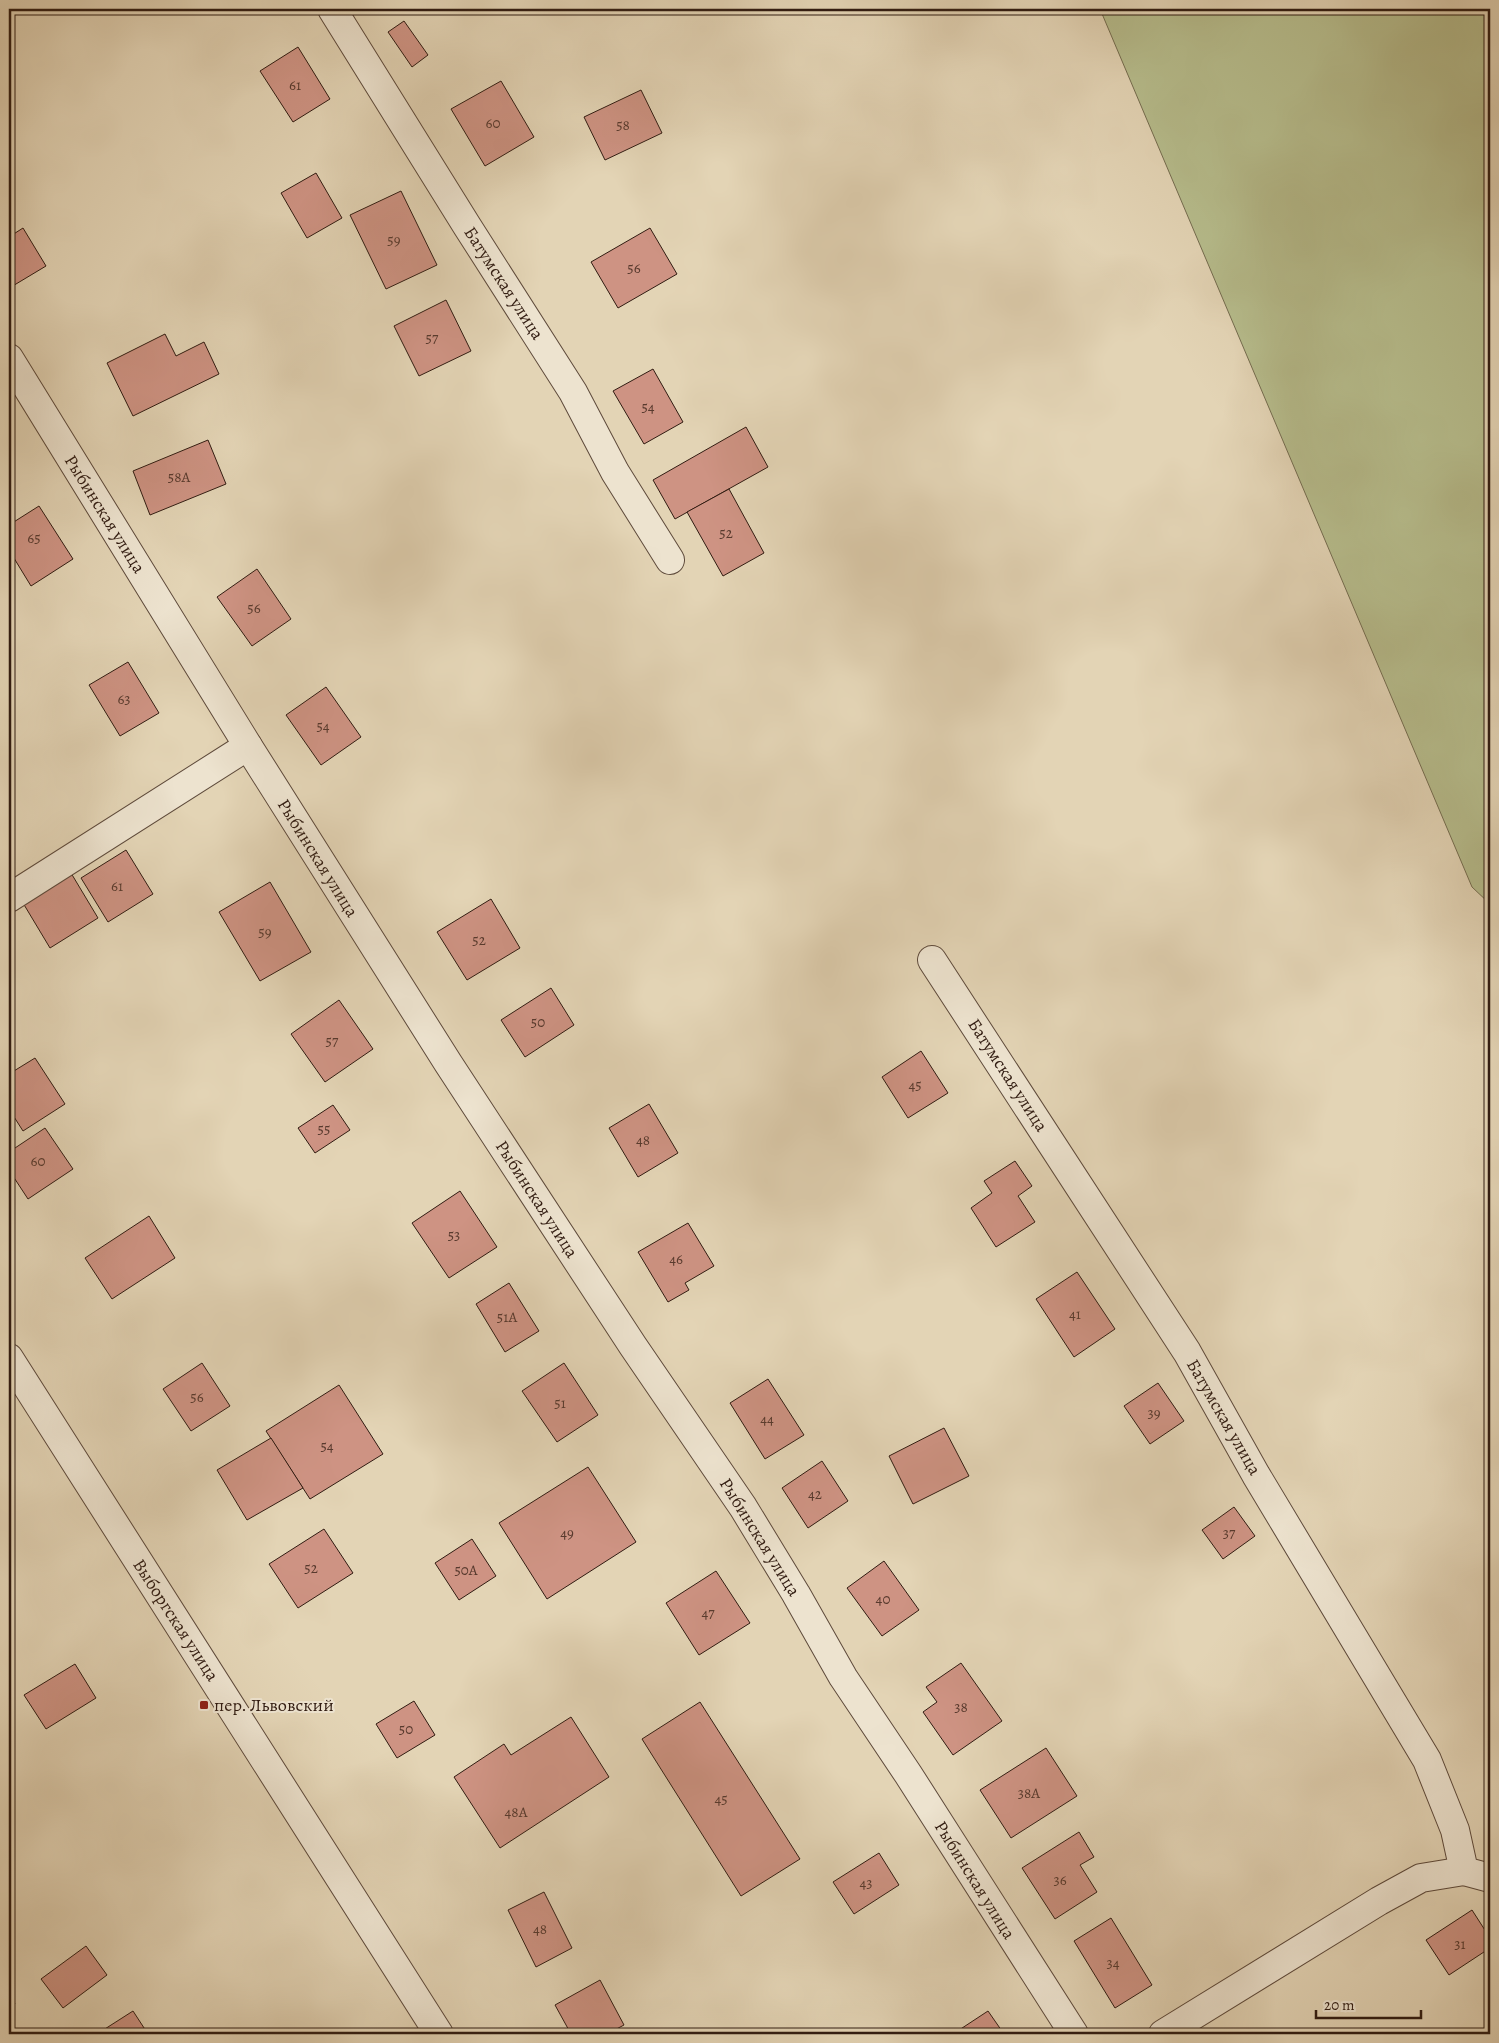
<svg xmlns="http://www.w3.org/2000/svg" width="1499" height="2043" font-family="Alegreya,serif">
  <style>
    .green { fill: #b6bc8c; stroke: #746c4f }
    .building { fill: #ce9383; stroke: #311c12 }
    .lines { fill: none; stroke-linecap: round; stroke-linejoin: round }
    .minor-casing { stroke: #5e4a3b; stroke-width: 30 }
    .tertiary-casing { stroke: #5e4a3b; stroke-width: 30 }
    .minor { stroke: #ede3cf; stroke-width: 28 }
    .tertiary { stroke: #ede3cf; stroke-width: 28 }
    .poi-dot { fill: #8f2418; stroke: #ede3cf; stroke-width: 2 }
    .labels { text-anchor: middle; dominant-baseline: central; stroke-width: 4; stroke-linejoin: round; paint-order: stroke }
    .number-label { font-size: 15px; fill: #583a2e }
    .street-label { font-size: 18px; fill: #311c12; stroke: #ede3cf }
    .poi-label { font-size: 18px; fill: #311c12; stroke: #ede3cf; text-anchor: start }
  </style>
  <rect width="100%" height="100%" fill="#e3d4b5"/>
  <filter id="stains"><feTurbulence type="fractalNoise" baseFrequency=".004" numOctaves="4"/><feColorMatrix values="0 0 0 0 .2 0 0 0 0 .09 0 0 0 0 .02 0 0 0 .5 -.17"/></filter>
  <radialGradient id="worn" r=".72"><stop offset=".6" stop-color="#630" stop-opacity="0"/><stop offset="1" stop-color="#630" stop-opacity=".3"/></radialGradient>
  <polygon class="green" points="1100,9 1490,9 1490,904 1472,887"/>
  <g class="building">
    <polygon points="404,21 428,55 412,67 388,32"/>
    <polygon points="298,47 330,99 293,122 260,71"/>
    <polygon points="501,81 534,137 485,166 451,109"/>
    <polygon points="641,90 662,133 605,160 584,117"/>
    <polygon points="316,173 342,218 307,238 281,193"/>
    <polygon points="401,191 437,265 386,289 350,215"/>
    <polygon points="23,228 46,266 11,287 9,283 9,237"/>
    <polygon points="650,228 677,274 618,308 591,262"/>
    <polygon points="446,300 471,351 419,376 394,326"/>
    <polygon points="165,334 176,356 204,342 219,374 133,416 107,363"/>
    <polygon points="653,369 683,422 644,444 613,391"/>
    <polygon points="746,427 768,467 675,519 653,480"/>
    <polygon points="208,440 226,484 150,515 133,471"/>
    <polygon points="729,489 764,553 723,576 687,512"/>
    <polygon points="39,506 73,559 31,586 9,550 9,525"/>
    <polygon points="257,569 291,619 252,646 217,597"/>
    <polygon points="128,662 159,713 120,736 89,685"/>
    <polygon points="326,687 361,737 321,765 286,715"/>
    <polygon points="126,850 153,894 108,922 81,878"/>
    <polygon points="71,873 98,918 50,948 23,903"/>
    <polygon points="270,882 311,952 260,981 219,912"/>
    <polygon points="491,899 520,948 467,980 437,932"/>
    <polygon points="551,988 574,1025 525,1057 501,1020"/>
    <polygon points="339,1000 373,1049 325,1082 291,1034"/>
    <polygon points="921,1051 948,1093 908,1118 882,1077"/>
    <polygon points="35,1058 65,1104 23,1131 9,1109 9,1074"/>
    <polygon points="649,1104 678,1153 638,1177 609,1128"/>
    <polygon points="333,1105 350,1130 315,1153 298,1128"/>
    <polygon points="45,1128 73,1169 28,1199 9,1170 9,1152"/>
    <polygon points="1015,1161 1032,1186 1018,1196 1035,1222 996,1247 971,1208 992,1193 984,1181"/>
    <polygon points="460,1191 497,1247 449,1278 412,1223"/>
    <polygon points="149,1216 175,1258 112,1299 85,1258"/>
    <polygon points="688,1223 714,1266 685,1283 689,1290 668,1302 638,1252"/>
    <polygon points="1077,1272 1115,1329 1074,1357 1036,1299"/>
    <polygon points="509,1283 539,1331 505,1352 476,1304"/>
    <polygon points="202,1363 230,1406 191,1431 163,1389"/>
    <polygon points="564,1363 598,1415 557,1442 522,1391"/>
    <polygon points="768,1379 804,1435 765,1459 730,1403"/>
    <polygon points="1158,1383 1184,1421 1150,1444 1124,1406"/>
    <polygon points="339,1385 383,1454 310,1499 266,1431"/>
    <polygon points="944,1428 969,1476 913,1504 889,1456"/>
    <polygon points="271,1438 303,1488 247,1520 217,1470"/>
    <polygon points="822,1461 848,1501 808,1528 782,1488"/>
    <polygon points="588,1467 636,1542 547,1599 499,1523"/>
    <polygon points="1234,1507 1255,1536 1223,1559 1202,1530"/>
    <polygon points="324,1529 353,1573 298,1608 269,1564"/>
    <polygon points="472,1539 496,1576 459,1600 435,1563"/>
    <polygon points="884,1561 919,1610 882,1636 847,1588"/>
    <polygon points="716,1571 750,1623 699,1655 666,1603"/>
    <polygon points="961,1663 1002,1721 953,1755 923,1712 937,1702 926,1687"/>
    <polygon points="75,1664 96,1698 46,1729 24,1695"/>
    <polygon points="414,1701 435,1735 397,1758 376,1724"/>
    <polygon points="700,1702 800,1859 741,1896 642,1739"/>
    <polygon points="571,1717 609,1777 500,1848 454,1777 504,1744 511,1755"/>
    <polygon points="9,1734 12,1777 9,1779"/>
    <polygon points="1046,1748 1077,1796 1011,1838 980,1790"/>
    <polygon points="1079,1832 1094,1857 1080,1865 1097,1892 1055,1919 1022,1868"/>
    <polygon points="879,1853 899,1885 854,1914 833,1882"/>
    <polygon points="544,1892 572,1948 536,1967 508,1910"/>
    <polygon points="1472,1910 1490,1938 1490,1948 1449,1975 1426,1940"/>
    <polygon points="1111,1918 1152,1985 1115,2008 1074,1941"/>
    <polygon points="86,1946 107,1975 63,2008 41,1979"/>
    <polygon points="600,1980 624,2025 607,2034 571,2034 555,2005"/>
    <polygon points="9,1994 15,2004 9,2009"/>
    <polygon points="133,2011 148,2034 97,2034"/>
    <polygon points="988,2011 1004,2034 953,2034"/>
  </g>
  <g class="lines">
    <g class="minor-casing">
      <g id="minor">
        <polyline points="332,9 467,226 573,392 615,472 670,560"/>
        <polyline points="9,358 248,746 448,1063 633,1346 743,1507 796,1594 843,1677 908,1774 1074,2034"/>
        <polyline points="9,898 248,746"/>
        <polyline points="932,960 1187,1352 1256,1475 1427,1760 1455,1830 1464,1871 1490,1878"/>
        <polyline points="1163,2034 1379,1901 1421,1878 1464,1871"/>
      </g>
    </g>
    <g class="tertiary-casing">
      <polyline id="tertiary" points="9,1358 439,2034"/>
    </g>
    <use href="#minor" class="minor"/>
    <use href="#tertiary" class="tertiary"/>
  </g>
  <rect class="poi-dot" x="199" y="1700" width="10" height="10" rx="2.5"/>
  <g class="labels">
    <g class="number-label">
      <text x="295" y="85">61</text>
      <text x="493" y="123">60</text>
      <text x="623" y="125">58</text>
      <text x="394" y="240">59</text>
      <text x="634" y="268">56</text>
      <text x="432" y="338">57</text>
      <text x="648" y="407">54</text>
      <text x="179" y="477">58А</text>
      <text x="726" y="533">52</text>
      <text x="34" y="538">65</text>
      <text x="254" y="608">56</text>
      <text x="124" y="699">63</text>
      <text x="323" y="726">54</text>
      <text x="117" y="886">61</text>
      <text x="265" y="932">59</text>
      <text x="479" y="940">52</text>
      <text x="538" y="1022">50</text>
      <text x="332" y="1041">57</text>
      <text x="915" y="1085">45</text>
      <text x="324" y="1129">55</text>
      <text x="643" y="1140">48</text>
      <text x="38" y="1161">60</text>
      <text x="454" y="1235">53</text>
      <text x="676" y="1259">46</text>
      <text x="1075" y="1314">41</text>
      <text x="507" y="1317">51А</text>
      <text x="197" y="1397">56</text>
      <text x="560" y="1403">51</text>
      <text x="1154" y="1413">39</text>
      <text x="767" y="1419">44</text>
      <text x="327" y="1446">54</text>
      <text x="815" y="1494">42</text>
      <text x="567" y="1533">49</text>
      <text x="1229" y="1533">37</text>
      <text x="311" y="1568">52</text>
      <text x="466" y="1570">50А</text>
      <text x="883" y="1599">40</text>
      <text x="708" y="1613">47</text>
      <text x="961" y="1707">38</text>
      <text x="406" y="1729">50</text>
      <text x="1029" y="1793">38А</text>
      <text x="721" y="1799">45</text>
      <text x="516" y="1812">48А</text>
      <text x="1060" y="1880">36</text>
      <text x="866" y="1883">43</text>
      <text x="540" y="1929">48</text>
      <text x="1460" y="1944">31</text>
      <text x="1113" y="1963">34</text>
    </g>
    <g class="street-label">
      <text transform="translate(504 283) rotate(57)">Батумская улица</text>
      <text transform="translate(105 514) rotate(58)">Рыбинская улица</text>
      <text transform="translate(318 858) rotate(58)">Рыбинская улица</text>
      <text transform="translate(1008 1075) rotate(57)">Батумская улица</text>
      <text transform="translate(537 1199) rotate(57)">Рыбинская улица</text>
      <text transform="translate(1224 1417) rotate(60)">Батумская улица</text>
      <text transform="translate(760 1537) rotate(58)">Рыбинская улица</text>
      <text transform="translate(176 1620) rotate(57)">Выборгская улица</text>
      <text transform="translate(975 1880) rotate(58)">Рыбинская улица</text>
    </g>
    <g class="poi-label">
      <text x="214" y="1705">пер. Львовский</text>
    </g>
  </g>
  <rect width="1499" height="2043" fill="none" stroke="#e3d4b5" stroke-width="30"/>
  <rect x="10" y="10" width="1479" height="2023" fill="none" stroke="#311c12" stroke-width="2.5"/>
  <rect x="15" y="15" width="1469" height="2013" fill="none" stroke="#311c12"/>
  <path d="M1316 2010v8h105v-8" fill="none" stroke="#311c12" stroke-width="2.5"/>
  <text x="1324" y="2010" font-size="15" fill="#311c12" stroke="#ede3cf" stroke-width="4" paint-order="stroke">20 m</text>
  <rect width="100%" height="100%" filter="url(#stains)"/>
  <rect width="100%" height="100%" fill="url(#worn)"/>
</svg>
